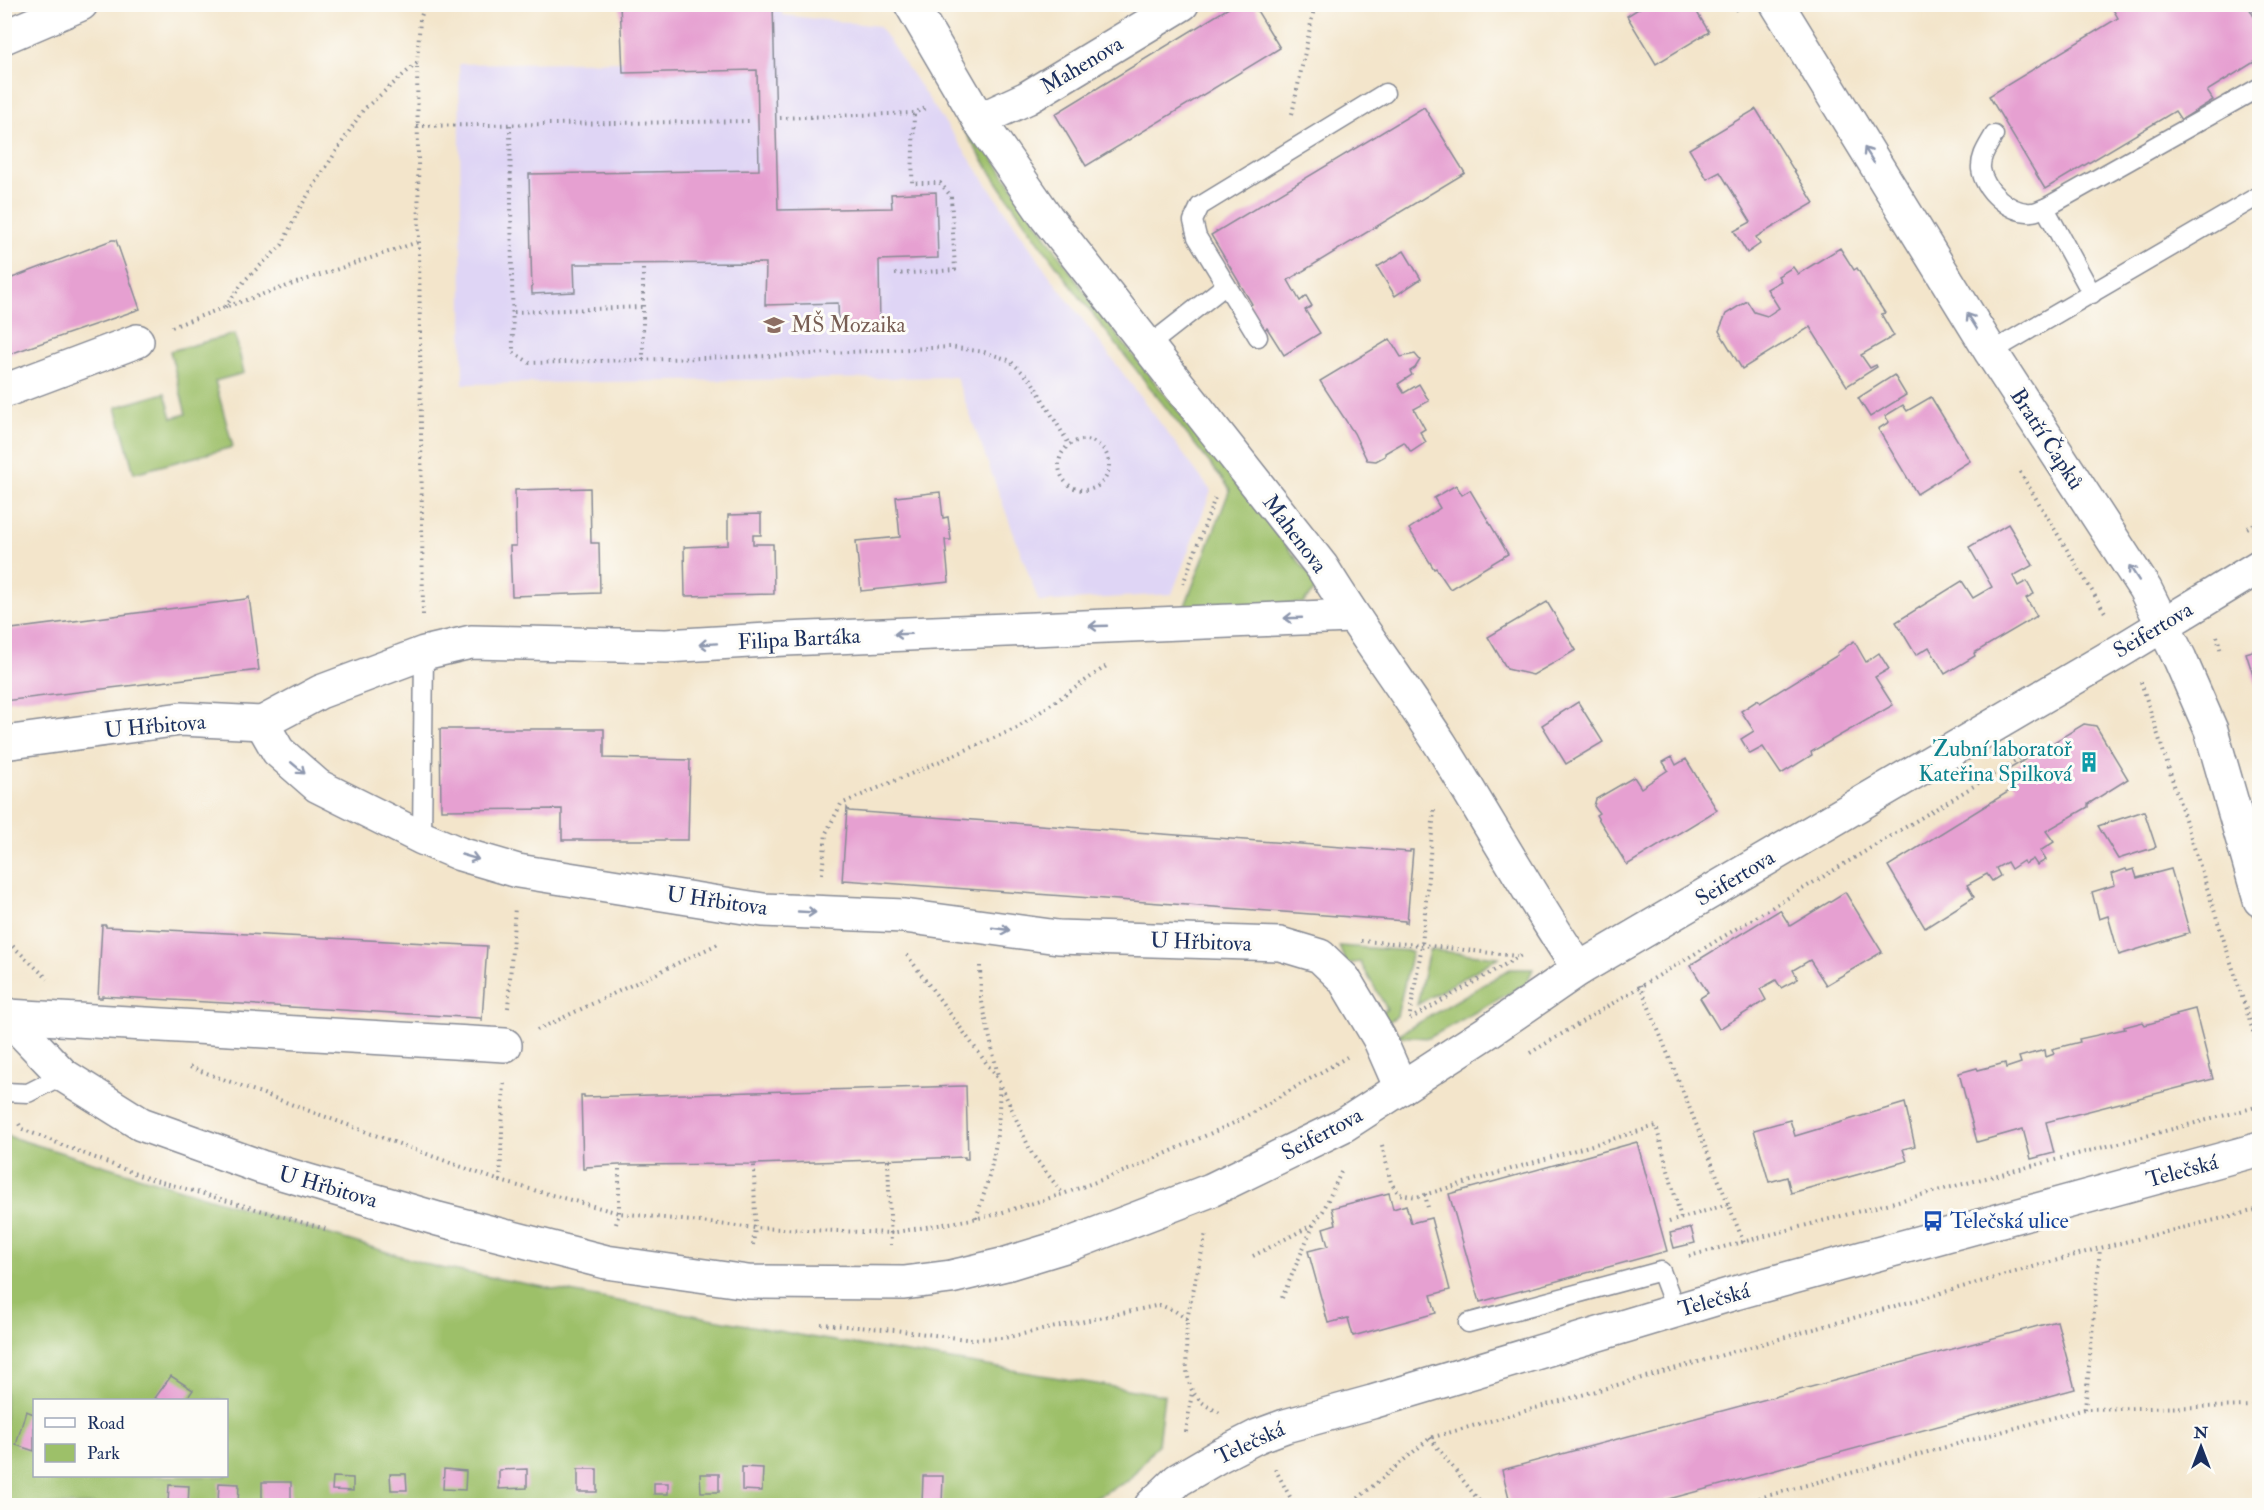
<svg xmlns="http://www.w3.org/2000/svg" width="2264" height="1510" font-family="'IM FELL Double Pica',serif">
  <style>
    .built { fill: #dfd5f5 }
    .green { fill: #9dc069; stroke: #5c7864; stroke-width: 1.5; fill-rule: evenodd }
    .building { fill: #e6a0d1 }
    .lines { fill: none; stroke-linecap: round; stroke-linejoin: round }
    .service-casing { stroke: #878a94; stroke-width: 21 }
    .minor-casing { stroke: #878a94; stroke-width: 36 }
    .tertiary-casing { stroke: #878a94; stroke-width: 36 }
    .path { stroke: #878a94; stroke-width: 4; stroke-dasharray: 1.5 4.5; stroke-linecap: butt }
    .service { stroke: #fff; stroke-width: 18 }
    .minor { stroke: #fff; stroke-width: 33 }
    .tertiary { stroke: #fff; stroke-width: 33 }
    .oneway { stroke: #8d97ae }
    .labels { text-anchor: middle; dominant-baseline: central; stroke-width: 6; stroke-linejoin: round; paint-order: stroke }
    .street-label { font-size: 22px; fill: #1b2f5e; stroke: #fdfcf7 }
    .education-label { font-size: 22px; fill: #785e54; stroke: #fdfcf7; text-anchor: start }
    .culture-label { font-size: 22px; fill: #0d838f; stroke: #fdfcf7; text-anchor: end }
    .transit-label { font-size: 22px; fill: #164399; stroke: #fdfcf7; text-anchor: start }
  </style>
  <rect width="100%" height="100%" fill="#fdfcf7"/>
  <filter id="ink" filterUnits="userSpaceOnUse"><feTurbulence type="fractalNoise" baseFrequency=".0167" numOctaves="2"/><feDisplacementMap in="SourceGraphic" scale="12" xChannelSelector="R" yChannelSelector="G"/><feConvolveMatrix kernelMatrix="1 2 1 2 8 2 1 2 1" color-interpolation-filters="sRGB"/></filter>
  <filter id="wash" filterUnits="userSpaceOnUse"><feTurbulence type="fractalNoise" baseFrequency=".008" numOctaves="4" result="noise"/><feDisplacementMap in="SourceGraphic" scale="24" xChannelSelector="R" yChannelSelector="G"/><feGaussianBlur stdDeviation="1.35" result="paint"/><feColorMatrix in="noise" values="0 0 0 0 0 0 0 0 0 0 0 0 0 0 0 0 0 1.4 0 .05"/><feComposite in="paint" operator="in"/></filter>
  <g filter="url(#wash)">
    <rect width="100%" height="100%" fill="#f3e5cb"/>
    <polygon class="built" points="628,5 782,5 782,15 879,26 1047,272 1211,491 1172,594 1039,602 956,377 463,384 459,64 629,61"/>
    <g class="green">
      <path d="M958,111L965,117L1096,309L1313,579L1316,589L1303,603L1183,611L1230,489C1134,366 1033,246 953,112Z"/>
      <polygon points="235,334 244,373 215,381 233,447 134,473 116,407 165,393 172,418 186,414 170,351"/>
      <polygon points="1339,946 1412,951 1397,1016 1382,1026 1377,1015 1387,1009 1360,962 1346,964"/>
      <polygon points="1429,950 1499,957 1417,1005"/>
      <polygon points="1510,969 1533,969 1526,984 1429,1038 1396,1036"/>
      <path d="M4,1135L436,1267L810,1337L1164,1395L1158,1444L1128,1481L1079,1505H5ZM34,1400H226V1476H34Z"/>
    </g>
    <g id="blocks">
      <g class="building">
        <polygon points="620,4 773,4 778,210 892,208 891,194 936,192 938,258 879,260 880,330 839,332 838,303 765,305 766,263 574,264 575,292 532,294 529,174 759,170 757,70 623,73"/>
        <polygon points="1235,4 1253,4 1280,48 1086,166 1055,114"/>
        <polygon points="1646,4 1692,4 1709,32 1656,64 1627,16"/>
        <polygon points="2110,4 2247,4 2259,26 2259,59 2207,91 2213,100 2181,120 2175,111 2045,189 1989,96 2118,18"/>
        <polygon points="1424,107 1465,173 1288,280 1300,301 1306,296 1312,306 1305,310 1320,333 1284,355 1267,328 1259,332 1245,308 1252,304 1211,235"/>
        <polygon points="1756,109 1814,203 1756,237 1760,244 1747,253 1734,231 1751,222 1720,172 1707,179 1689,149"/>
        <polygon points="112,240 116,240 140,309 4,356 4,281"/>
        <polygon points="1840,248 1854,270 1857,268 1871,292 1885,313 1881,314 1894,336 1861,355 1870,368 1876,365 1877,367 1847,386 1810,327 1742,369 1719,331 1726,314 1747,301 1754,312 1767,316 1779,308 1767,289 1781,281 1778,276 1793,267 1798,274"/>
        <polygon points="1404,251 1421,279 1395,296 1377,267"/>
        <polygon points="1390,339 1401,357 1415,354 1420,360 1415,368 1410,371 1412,375 1398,384 1404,393 1419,384 1429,401 1414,409 1425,429 1420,432 1426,442 1411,452 1404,442 1385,453 1385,456 1376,461 1367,460 1354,433 1320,381"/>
        <polygon points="1894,375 1906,395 1870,417 1858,398"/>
        <polygon points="1931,397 1970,461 1917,494 1878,429 1889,422 1885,416 1903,405 1907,411"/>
        <polygon points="1456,485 1462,495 1470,490 1508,554 1450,589 1436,568 1434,569 1409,529 1440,508 1434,498"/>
        <polygon points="590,488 591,543 599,543 600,593 512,596 510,546 516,546 515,490"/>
        <polygon points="940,492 943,518 948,517 951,540 945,540 949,582 861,591 856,541 900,537 896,497"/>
        <polygon points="761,514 761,535 753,535 753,544 773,544 774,594 685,596 684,547 728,545 728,515"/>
        <polygon points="2008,524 2033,565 2013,576 2018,586 2027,581 2034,594 2026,598 2037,616 1974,653 1975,656 1945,674 1929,647 1916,655 1896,622 1962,581 1973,598 1992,587 1969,547"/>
        <polygon points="249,597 259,670 4,701 4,630 246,599"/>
        <polygon points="1547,602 1576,650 1533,675 1507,669 1488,637"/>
        <polygon points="1854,641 1866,662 1879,653 1889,669 1875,677 1893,705 1811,752 1812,755 1781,774 1763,747 1750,754 1741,739 1754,731 1741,711 1758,700 1760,703 1838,655 1837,653"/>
        <polygon points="2259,649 2259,694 2246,653"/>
        <polygon points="1578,702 1603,742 1566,764 1542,725"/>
        <polygon points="2084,724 2096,726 2128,779 2088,804 2088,807 2046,831 2054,842 2040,851 2046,860 2037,865 2033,859 2025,864 2023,861 2011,869 2007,862 1996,868 2000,876 1992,881 1987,874 1967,885 1974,897 1925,928 1888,866 2016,787 2006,771"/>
        <polygon points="440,729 604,729 604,758 690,760 688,840 562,840 562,809 441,810"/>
        <polygon points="1672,757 1676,765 1686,759 1717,810 1627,865 1596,815 1599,813 1594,806 1596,799 1634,777 1641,788 1668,770 1663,762"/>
        <polygon points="847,808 849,811 1410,852 1410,850 1413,850 1407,923 1405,923 1405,921 844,880 844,882 842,882"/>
        <polygon points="2144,811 2156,847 2118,859 2098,826"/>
        <polygon points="2126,869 2127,871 2134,869 2137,878 2171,869 2190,933 2119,955 2108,916 2099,919 2092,892 2115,885 2112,874"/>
        <polygon points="1845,892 1882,952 1826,985 1810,960 1793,970 1798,979 1781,988 1776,980 1760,989 1766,1000 1719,1029 1700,998 1708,993 1690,965 1780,910 1790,926"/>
        <polygon points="102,925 106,925 106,927 487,946 482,1020 480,1018 102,996 102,998 98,998"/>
        <polygon points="2195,1009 2213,1079 2046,1122 2054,1153 2031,1159 2023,1129 1977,1142 1959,1073 1977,1068 1978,1070 2005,1063 2006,1068 2021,1063 2019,1057 2045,1050 2046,1057 2054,1054 2052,1049 2080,1042 2079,1039 2125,1029 2124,1027 2143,1022 2145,1025 2177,1016 2176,1014"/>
        <polygon points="963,1086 966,1086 968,1159 965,1159 965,1157 754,1164 619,1165 586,1167 586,1169 583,1169 581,1095 584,1095 584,1097"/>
        <polygon points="1905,1103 1915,1146 1903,1149 1907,1161 1791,1193 1787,1177 1769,1182 1754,1130 1790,1120 1795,1136"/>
        <polygon points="1637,1142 1667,1251 1480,1302 1449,1194"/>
        <polygon points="1389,1193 1393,1209 1406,1205 1411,1223 1431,1218 1450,1290 1431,1295 1436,1313 1353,1336 1348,1318 1328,1323 1308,1251 1328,1246 1323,1228 1336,1224 1332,1208"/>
        <polygon points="1691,1228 1695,1243 1674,1248 1670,1233"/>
        <polygon points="2256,1239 2259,1239 2259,1299 2258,1299"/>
        <polygon points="2057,1321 2075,1389 1643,1506 1511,1506 1502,1470"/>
        <polygon points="171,1376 193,1390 186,1400 159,1400 155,1398"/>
        <polygon points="26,1411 34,1414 34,1451 16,1445"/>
        <polygon points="742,1467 763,1468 762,1491 742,1490"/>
        <polygon points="444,1469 466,1471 465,1490 443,1489"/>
        <polygon points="527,1469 527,1488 499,1489 499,1470"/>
        <rect x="578" y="1469" width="19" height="23"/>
        <polygon points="390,1474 406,1474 407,1490 391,1490"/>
        <polygon points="700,1474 719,1474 719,1492 701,1492"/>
        <polygon points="923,1476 943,1476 942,1505 922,1504"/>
        <polygon points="333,1477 353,1478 353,1491 332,1490"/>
        <rect x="262" y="1482" width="29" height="21"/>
        <polygon points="219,1483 239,1484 238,1505 218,1503"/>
        <rect x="654" y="1483" width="14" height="11"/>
        <polygon points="169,1485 189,1486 188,1505 168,1503"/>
      </g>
    </g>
  </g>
  <g filter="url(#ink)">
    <use href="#blocks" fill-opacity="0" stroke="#878a94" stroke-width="1.5"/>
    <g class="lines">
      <g class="service-casing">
        <g id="service">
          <path d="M1994,135C1988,146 1980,156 1981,169C1984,190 2010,214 2032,212C2036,212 2041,209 2045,208L2260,87"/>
          <polyline points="2045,208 2092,294"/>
          <polyline points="1258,337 1197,237 1193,221 1200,206 1385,93"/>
          <polyline points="1148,346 1226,285"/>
          <polyline points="1991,352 2260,195"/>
          <polyline points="422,838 424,653"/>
          <polyline points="4,1092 28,1093 63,1075"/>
          <polyline points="1468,1323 1661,1271 1676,1311"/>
        </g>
      </g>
      <g class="minor-casing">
        <g id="minor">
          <path d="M911,4L979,120L1047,218L1322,567C1359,628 1402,685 1441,745C1487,819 1530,896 1579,969"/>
          <polyline points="1777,4 1991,352 2145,589 2180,659 2211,730 2260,900"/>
          <polyline points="4,37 81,4"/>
          <polyline points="979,120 1027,98 1182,4"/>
          <polyline points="4,391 137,341"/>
          <polyline points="262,723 278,751 318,786 422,838 460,854 518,871 763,910 904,916 1058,937 1280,944 1320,956 1344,979 1379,1038 1401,1088"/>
          <polyline points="262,723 320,692 424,653 471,642 666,646 785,639 1351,616"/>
          <polyline points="4,743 181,719 262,723"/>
          <polyline points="4,1013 63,1075 141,1124 261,1167 438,1219 606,1262 748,1282 904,1283 951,1277 1006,1264 1068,1245 1211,1190 1344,1125 1489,1031 1579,969 2122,650 2260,566"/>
          <polyline points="8,1016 505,1045"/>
        </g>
      </g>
      <g class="tertiary-casing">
        <polyline id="tertiary" points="1151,1506 1178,1480 1219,1456 1258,1436 1285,1426 1372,1402 1735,1293 2260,1149"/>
      </g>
      <g class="path">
        <polyline points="1734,4 1739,12"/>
        <polyline points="1292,114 1315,4"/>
        <polyline points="780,118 914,113 928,107"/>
        <polyline points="510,125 513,352 530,363 770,356 950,347 984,352 1009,360 1031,380 1069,444"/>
        <polyline points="417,126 752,121"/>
        <polyline points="643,269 643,360"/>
        <polyline points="895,274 955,270 951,196 940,183 912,183 914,113"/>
        <polyline points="225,307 245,280 282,245 299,209 363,110 417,63"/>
        <polyline points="514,312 643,307"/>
        <polyline points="172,327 225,307 418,242"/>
        <circle cx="1084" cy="465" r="25"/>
        <polyline points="2020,472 2106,614"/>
        <polyline points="2247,528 2260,521"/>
        <polyline points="1183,584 1216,495"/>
        <polyline points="423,615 417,63 420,20 425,4"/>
        <polyline points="2217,636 2221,652"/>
        <polyline points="2141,682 2260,1053"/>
        <polyline points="822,874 826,833 841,804 1017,728 1108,665"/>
        <polyline points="4,938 48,979"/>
        <polyline points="1361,941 1422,945 1517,956"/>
        <polyline points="907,955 998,1079 1032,1154 1063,1194"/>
        <polyline points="980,966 981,997 998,1076"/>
        <polyline points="1640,985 1744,1243"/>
        <polyline points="508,1008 515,907"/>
        <polyline points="1410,1014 1422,945 1434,810"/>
        <polyline points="1410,1019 1523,954"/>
        <polyline points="537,1030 720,943"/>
        <polyline points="1530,1053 2027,754"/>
        <polyline points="190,1067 500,1181 619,1213 755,1228 891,1233 990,1216 1063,1194 1136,1167 1238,1121 1347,1057"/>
        <polyline points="19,1124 22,1129 141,1176 329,1230"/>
        <polyline points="1382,1145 1391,1183 1399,1194 1417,1197 1656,1126 1681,1218"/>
        <polyline points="888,1160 891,1245"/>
        <polyline points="500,1181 504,1081"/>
        <polyline points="1425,1194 1428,1208"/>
        <path d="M976,1218C992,1173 1001,1132 999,1084"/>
        <polyline points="1669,1222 1728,1204"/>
        <polyline points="616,1224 619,1213 619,1165"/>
        <polyline points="753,1245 755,1228 754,1164"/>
        <polyline points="1253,1256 1314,1224"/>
        <polyline points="1689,1256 2260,1106"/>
        <polyline points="1282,1298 1314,1223 1323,1211 1342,1170"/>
        <polyline points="1187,1319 1206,1233"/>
        <path d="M821,1324L895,1330L966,1339L1004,1338L1160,1305L1175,1311L1187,1319C1187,1338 1183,1375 1193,1392C1199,1402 1210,1408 1220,1413"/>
        <polyline points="2085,1409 2100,1249"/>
        <polyline points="1186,1432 1192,1392"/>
        <polyline points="1430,1438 1483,1506"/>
        <polyline points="1275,1469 1295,1506"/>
        <polyline points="1349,1506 1430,1438 2100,1248 2260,1209"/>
        <polyline points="1730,1506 2085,1409 2260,1406"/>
      </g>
      <use href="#service" class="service"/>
      <use href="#minor" class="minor"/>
      <use href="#tertiary" class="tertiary"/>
    </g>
    <defs><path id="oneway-shaft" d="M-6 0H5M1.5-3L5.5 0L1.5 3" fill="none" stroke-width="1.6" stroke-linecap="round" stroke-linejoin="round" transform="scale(1.5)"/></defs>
    <g class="oneway">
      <use href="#oneway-shaft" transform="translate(1869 155) rotate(-122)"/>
      <use href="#oneway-shaft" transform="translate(1972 321) rotate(-122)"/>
      <use href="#oneway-shaft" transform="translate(2134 573) rotate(-123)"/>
      <use href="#oneway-shaft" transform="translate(1293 618) rotate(178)"/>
      <use href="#oneway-shaft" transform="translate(1098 626) rotate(178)"/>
      <use href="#oneway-shaft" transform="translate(903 634) rotate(178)"/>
      <use href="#oneway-shaft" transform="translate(708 644) rotate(176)"/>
      <use href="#oneway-shaft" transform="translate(298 768) rotate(40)"/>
      <use href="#oneway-shaft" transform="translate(470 857) rotate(16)"/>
      <use href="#oneway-shaft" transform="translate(807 912) rotate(3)"/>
      <use href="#oneway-shaft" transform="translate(1001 929) rotate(8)"/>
    </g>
  </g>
  <defs>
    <g id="school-bare" transform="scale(1.62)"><path d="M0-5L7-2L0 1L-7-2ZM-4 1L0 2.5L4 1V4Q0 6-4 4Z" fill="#8d6e63" stroke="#fdfcf7" stroke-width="2.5" paint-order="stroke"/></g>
    <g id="building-bare" transform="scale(1.62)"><path d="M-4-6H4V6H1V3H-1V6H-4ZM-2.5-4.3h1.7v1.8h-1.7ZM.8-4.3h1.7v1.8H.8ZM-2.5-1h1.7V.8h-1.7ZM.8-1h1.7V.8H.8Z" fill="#0f9aa8" stroke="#fdfcf7" stroke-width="2.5" paint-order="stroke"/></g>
    <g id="bus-bare" transform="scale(1.62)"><path d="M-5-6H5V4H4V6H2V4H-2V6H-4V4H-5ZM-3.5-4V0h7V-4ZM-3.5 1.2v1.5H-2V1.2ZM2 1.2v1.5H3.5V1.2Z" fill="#1a4fb4" stroke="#fdfcf7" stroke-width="2.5" paint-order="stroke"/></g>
  </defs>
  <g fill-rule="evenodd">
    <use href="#school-bare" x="774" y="325"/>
    <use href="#building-bare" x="2089" y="762"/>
    <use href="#bus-bare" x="1933" y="1221"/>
  </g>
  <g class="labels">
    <g class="street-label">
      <text transform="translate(1082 65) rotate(-31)">Mahenova</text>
      <text transform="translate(2047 439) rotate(57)">Bratří Čapků</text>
      <text transform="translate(1295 534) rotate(53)">Mahenova</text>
      <text transform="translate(2153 630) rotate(-31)">Seifertova</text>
      <text transform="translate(799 639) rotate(-3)">Filipa Bartáka</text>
      <text transform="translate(155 726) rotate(-5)">U Hřbitova</text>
      <text transform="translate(1735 878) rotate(-31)">Seifertova</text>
      <text transform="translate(717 901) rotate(8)">U Hřbitova</text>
      <text transform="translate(1201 942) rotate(2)">U Hřbitova</text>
      <text transform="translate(1322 1134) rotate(-28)">Seifertova</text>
      <text transform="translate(2182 1171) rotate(-15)">Telečská</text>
      <text transform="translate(328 1187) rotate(16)">U Hřbitova</text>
      <text transform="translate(1714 1300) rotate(-16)">Telečská</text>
      <text transform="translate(1250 1443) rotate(-25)">Telečská</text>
    </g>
    <g class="education-label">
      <text x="791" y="325">MŠ Mozaika</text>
    </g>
    <g class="culture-label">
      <text x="2072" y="749">Zubní laboratoř<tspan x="2072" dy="25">Kateřina Spilková</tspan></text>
    </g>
    <g class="transit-label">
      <text x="1950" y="1221">Telečská ulice</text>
    </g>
  </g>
  <rect width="2264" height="1510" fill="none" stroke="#fdfcf7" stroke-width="24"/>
  <rect x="33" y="1399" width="195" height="78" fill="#fdfcf7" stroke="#a3aaba" stroke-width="1.5"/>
  <rect x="45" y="1418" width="30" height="9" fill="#ffffff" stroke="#a3aaba" stroke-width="1.5"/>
  <text x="87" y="1429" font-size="18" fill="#1b2f5e">Road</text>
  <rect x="45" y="1444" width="30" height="18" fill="#9dc069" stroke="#a3aaba" stroke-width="1.5"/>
  <text x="87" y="1459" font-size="18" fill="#1b2f5e">Park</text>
  <g transform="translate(2201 1447)" stroke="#fdfcf7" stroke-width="4.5" paint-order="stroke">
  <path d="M0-4.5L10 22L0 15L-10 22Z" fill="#1b2f5e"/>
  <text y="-9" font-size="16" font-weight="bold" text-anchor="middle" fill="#1b2f5e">N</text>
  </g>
</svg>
